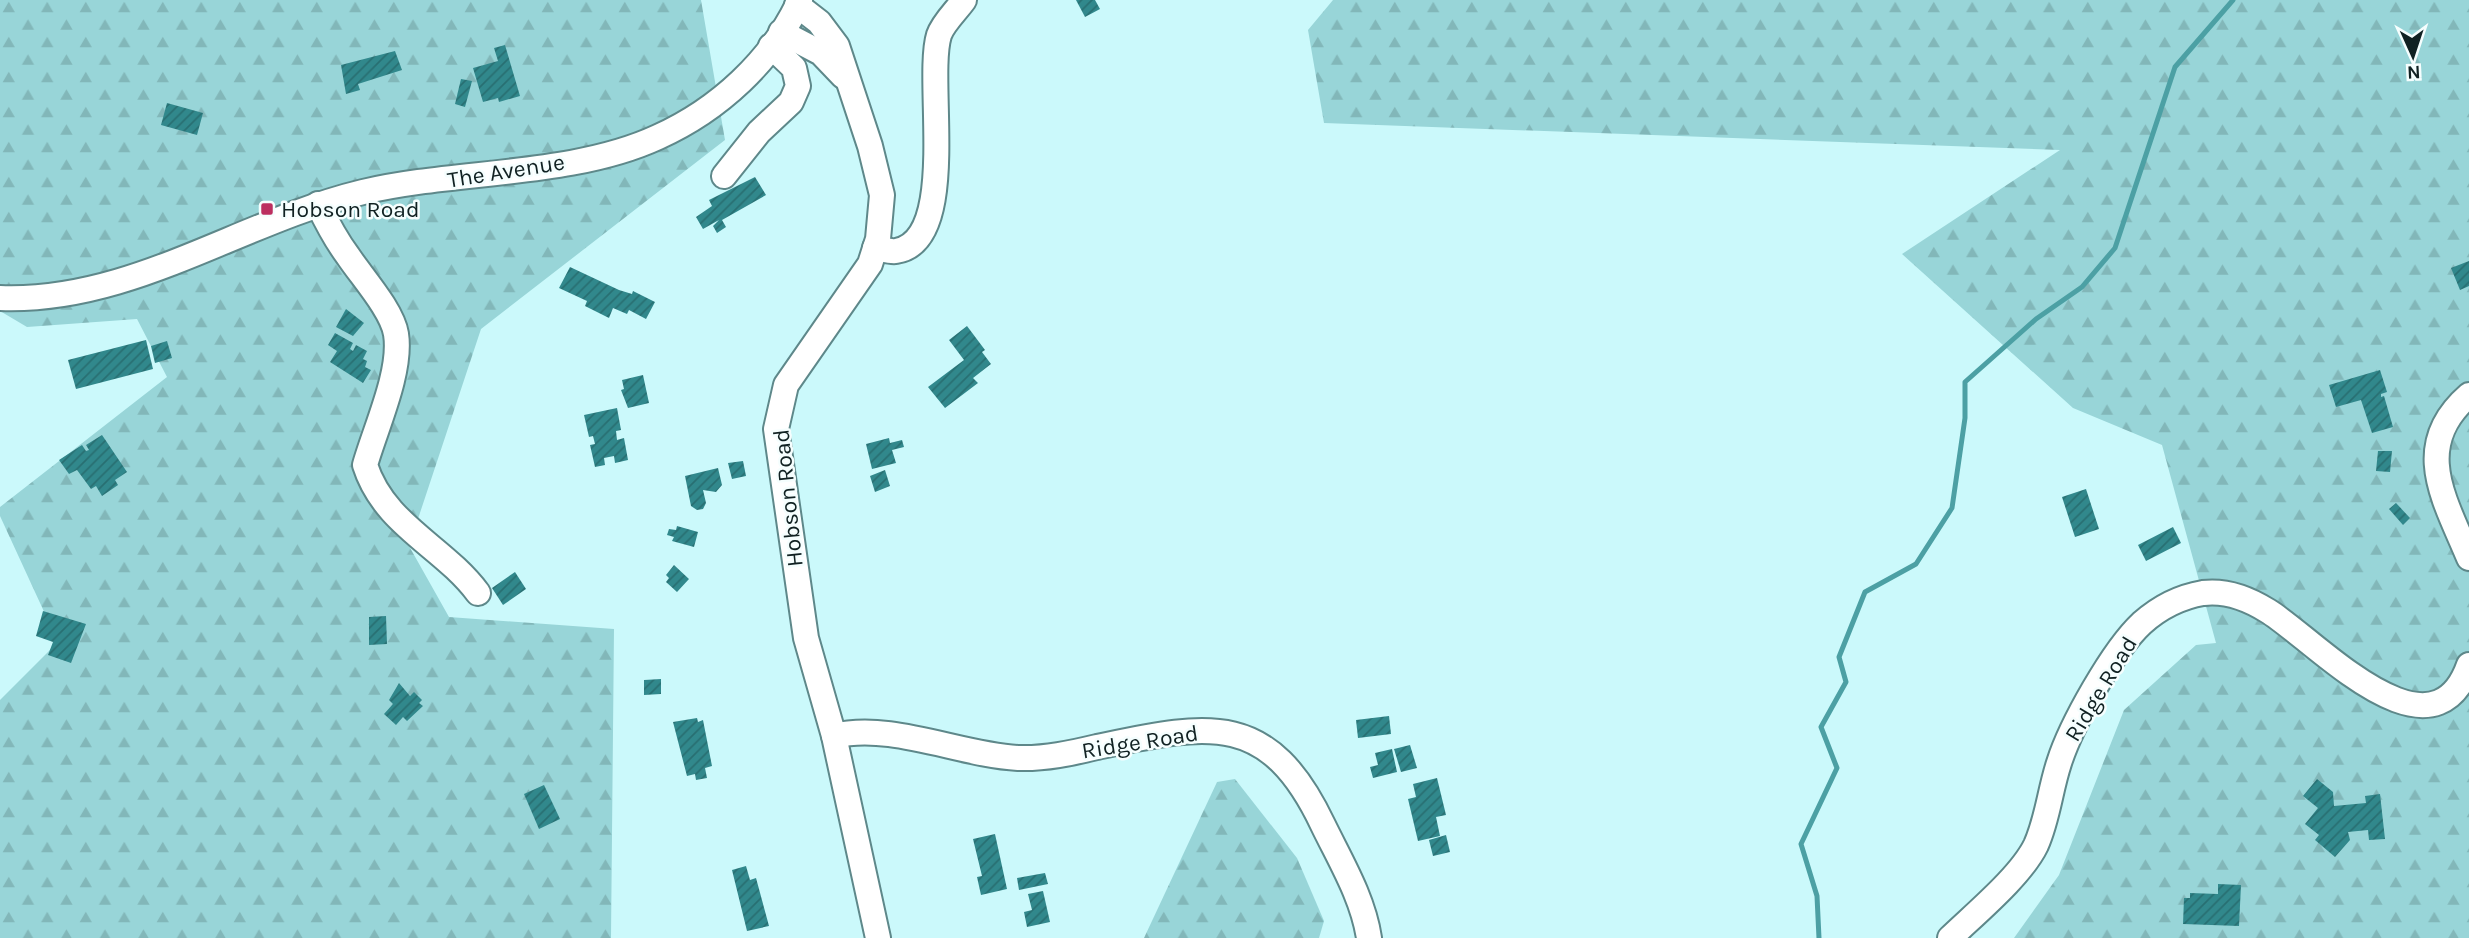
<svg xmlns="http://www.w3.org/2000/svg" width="2469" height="938" font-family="Karla,sans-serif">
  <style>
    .forest { fill: url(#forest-firs) }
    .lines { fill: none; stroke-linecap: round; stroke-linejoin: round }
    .stream { stroke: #4ca0a4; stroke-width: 5 }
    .building { fill: url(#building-hatch) }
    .minor-casing { stroke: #5e888a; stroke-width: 28 }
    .minor { stroke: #fff; stroke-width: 24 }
    .poi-dot { fill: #bc2f60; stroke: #f5fefe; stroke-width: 2.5 }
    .labels { text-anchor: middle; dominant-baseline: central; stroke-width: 5; stroke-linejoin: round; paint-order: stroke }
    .street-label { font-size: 23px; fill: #102122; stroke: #f5fefe }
    .poi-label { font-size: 23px; fill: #102122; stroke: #f5fefe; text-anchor: start }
  </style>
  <defs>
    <pattern id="forest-firs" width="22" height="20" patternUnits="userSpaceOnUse" patternTransform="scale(1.75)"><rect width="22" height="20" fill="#98d5d8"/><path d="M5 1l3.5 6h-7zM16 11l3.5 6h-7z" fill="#82b7b9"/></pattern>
    <pattern id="building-hatch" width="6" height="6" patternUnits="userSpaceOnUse" patternTransform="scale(1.75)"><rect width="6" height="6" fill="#31888c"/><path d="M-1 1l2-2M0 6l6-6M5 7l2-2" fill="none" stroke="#286f72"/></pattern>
  </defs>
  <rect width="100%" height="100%" fill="#cbf9fb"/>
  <g class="forest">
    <polygon points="0,0 701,0 725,140 481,329 409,546 449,617 614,629 611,938 0,938 0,700 58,642 0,516 0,507 167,377 137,319 27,327 0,311"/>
    <polygon points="1333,0 2469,0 2469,938 2014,938 2059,875 2124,710 2196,645 2216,643 2162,445 2073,408 1902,254 2060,150 1324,123 1308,30"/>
    <polygon points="1235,779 1297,858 1324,921 1319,938 1144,938 1217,782"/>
  </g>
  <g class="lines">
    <polyline class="stream" points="1819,938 1817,896 1801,844 1837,768 1821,727 1846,682 1839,657 1865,592 1916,564 1952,508 1965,418 1965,382 2036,319 2082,287 2115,248 2175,67 2233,0"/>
  </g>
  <g class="building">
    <polygon points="1076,0 1095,0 1100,9 1085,17"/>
    <polygon points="505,45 520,96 499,102 498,98 483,102 473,68 498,61 494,48"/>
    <polygon points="395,51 402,70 358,84 360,90 346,94 341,65"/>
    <polygon points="461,79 472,81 465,107 455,104"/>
    <polygon points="167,103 203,113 197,135 161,125"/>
    <polygon points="755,177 766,195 722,220 726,227 717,233 713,226 719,220 703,229 696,217 712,206 709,200"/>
    <polygon points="2469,261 2469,286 2460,290 2451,268"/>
    <polygon points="570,267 619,290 632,294 633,291 655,302 646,319 629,310 627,314 613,308 609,318 585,306 587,301 559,288"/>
    <polygon points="346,309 364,323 353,336 336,327"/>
    <polygon points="967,326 985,350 982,352 991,364 973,378 978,383 945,408 928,387 964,360 949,340"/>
    <polygon points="335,333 353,343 350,349 353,351 356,345 367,351 363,359 367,361 365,367 371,370 363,383 330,362 337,351 328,345"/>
    <polygon points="146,340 153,369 76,389 68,360"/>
    <polygon points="167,341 172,358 155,363 151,346"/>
    <polygon points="2380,370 2387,392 2381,394 2381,397 2384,396 2393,427 2372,433 2361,400 2336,407 2329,385"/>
    <polygon points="643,375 649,403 628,408 621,390 624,389 622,380"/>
    <polygon points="617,408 621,430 616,431 617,440 624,438 628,460 615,463 614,456 604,458 605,465 595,467 590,445 595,444 593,436 589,437 584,415"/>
    <polygon points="102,435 127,472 115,480 118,485 102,496 96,486 91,489 77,470 69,474 59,460 82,445 86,451 89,450 86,445"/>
    <polygon points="889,438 890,443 902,440 904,447 892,450 896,463 872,469 866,444"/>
    <polygon points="2378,451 2392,451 2390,472 2376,471"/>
    <polygon points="743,461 746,476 732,479 728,463"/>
    <polygon points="718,468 722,485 716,492 703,490 706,503 703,509 697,510 691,506 685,476"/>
    <polygon points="885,470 890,486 875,492 870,476"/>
    <polygon points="2086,489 2099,529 2075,537 2062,497"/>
    <polygon points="2396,503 2410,518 2403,525 2389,509"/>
    <polygon points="677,526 698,532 694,547 672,541 674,537 667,535 669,529 676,530"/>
    <polygon points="2173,527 2181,543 2146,561 2138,545"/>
    <polygon points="674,565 689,579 677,592 666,582 669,578 666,575"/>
    <polygon points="515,572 526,589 503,605 492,588"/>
    <polygon points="43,611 86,624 71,663 48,655 53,642 36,636"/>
    <polygon points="386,616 387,644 369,645 369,617"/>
    <polygon points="661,679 661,694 644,695 644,680"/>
    <polygon points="399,683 410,696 414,692 422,700 419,703 423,706 407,721 403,717 396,725 384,714 393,704 389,700"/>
    <polygon points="1389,716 1391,734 1358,738 1356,720"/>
    <polygon points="697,718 698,722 703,720 712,766 705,768 707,778 696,780 695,774 687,776 673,722"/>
    <polygon points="1410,745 1417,768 1401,772 1394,749"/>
    <polygon points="1392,749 1397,772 1373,778 1370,767 1378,765 1375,753"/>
    <polygon points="1437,778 1446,815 1436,817 1440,836 1418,841 1408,799 1416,797 1413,784"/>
    <polygon points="2317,779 2333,792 2334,806 2366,803 2365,796 2380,794 2385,839 2369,840 2368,830 2348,832 2350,840 2335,857 2315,840 2319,835 2305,824 2318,808 2303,796"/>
    <polygon points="544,785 560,819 539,829 524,794"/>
    <polygon points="995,834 1007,889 981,895 977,877 982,876 973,839"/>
    <polygon points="1446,835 1450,852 1433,856 1429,840"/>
    <polygon points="746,866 750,880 756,878 769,926 747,931 732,870"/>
    <polygon points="1045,873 1048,884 1019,890 1017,878"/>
    <polygon points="2218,884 2241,885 2239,926 2183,924 2184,898 2190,898 2190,893 2218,894"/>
    <polygon points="1043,891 1050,922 1027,927 1024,912 1032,910 1028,894"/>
  </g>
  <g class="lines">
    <g class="minor-casing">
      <g id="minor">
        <polyline points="797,5 819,22 837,46 870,146 882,195 878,239 870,264 786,385 776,429 806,638 834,736 878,938"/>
        <polyline points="781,32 821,53 843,76"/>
        <polyline points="724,176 759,132 791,102 798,86 794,68 771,46"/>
        <path d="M318,204C327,223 336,240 348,256C362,277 392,310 396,334C402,372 375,429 365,465C384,525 443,546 478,593"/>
        <path d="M875,248C882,249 890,252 896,251C960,241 925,80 939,35C943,23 957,10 964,0"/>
        <path d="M0,298C131,303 239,222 363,192C455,170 572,177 658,137C718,110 772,61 800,0"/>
        <path d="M2469,395C2410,446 2445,500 2469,558"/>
        <path d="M834,736C891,722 960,755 1018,758C1045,759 1072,753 1097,747C1208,724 1268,709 1323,825C1341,862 1363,898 1369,938"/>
        <path d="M1950,938C1976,913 2021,876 2036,845C2048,818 2050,790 2059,763C2071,725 2113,650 2142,623C2160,607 2180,597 2203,593C2227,590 2249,599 2268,611C2314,639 2432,770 2469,665"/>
      </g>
    </g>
    <use href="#minor" class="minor"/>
  </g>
  <rect class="poi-dot" x="260" y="202" width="14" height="14" rx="3.5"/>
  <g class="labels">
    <g class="street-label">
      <text transform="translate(506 171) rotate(-9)">The Avenue</text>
      <text transform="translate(788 498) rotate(-96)">Hobson Road</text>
      <text transform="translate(2101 689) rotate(-59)">Ridge Road</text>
      <text transform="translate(1140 742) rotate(-9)">Ridge Road</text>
    </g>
    <g class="poi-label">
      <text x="281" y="209">Hobson Road</text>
    </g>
  </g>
  <g transform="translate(2413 56) rotate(177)" stroke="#f5fefe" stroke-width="5" paint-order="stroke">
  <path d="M0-5L12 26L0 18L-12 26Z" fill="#102122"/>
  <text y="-10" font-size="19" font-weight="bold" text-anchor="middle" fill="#102122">N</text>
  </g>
</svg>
